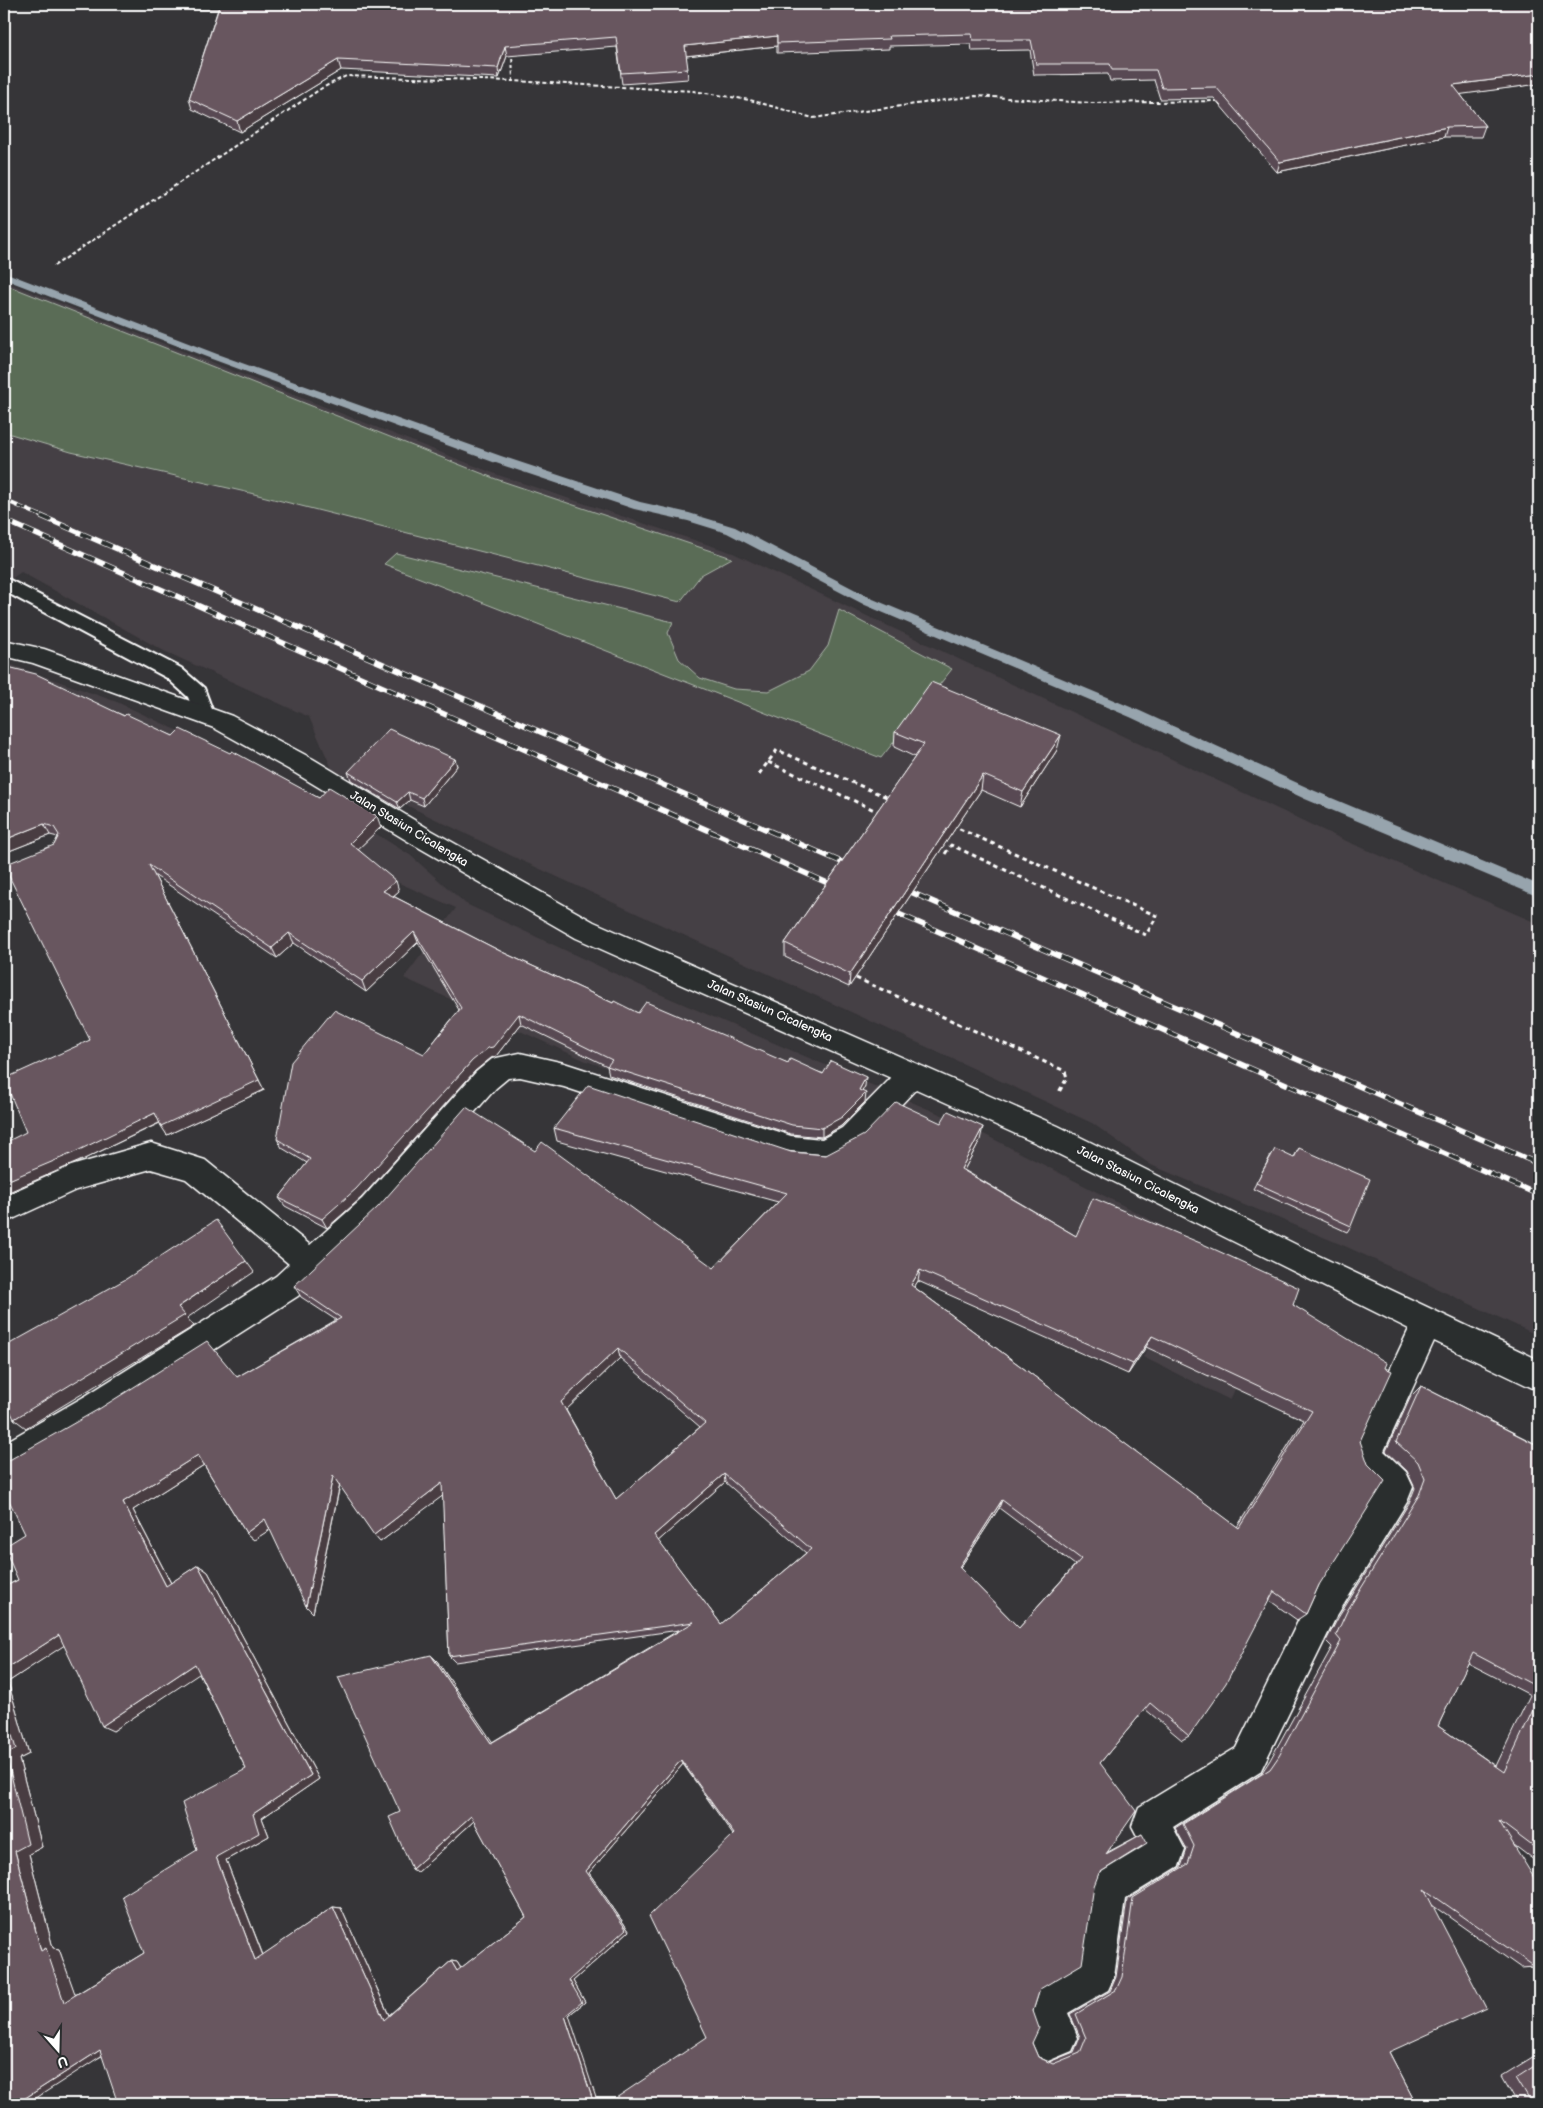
<svg xmlns="http://www.w3.org/2000/svg" width="1543" height="2108" font-family="'Balsamiq Sans',sans-serif">
  <style>
    .built { fill: #453f44 }
    .green { fill: #5a6c57; stroke: #acb6ab }
    .lines { fill: none; stroke-linecap: round; stroke-linejoin: round }
    .stream { fill: #97a4ad; fill-rule: evenodd }
    .service-casing { stroke: #fff; stroke-width: 4 }
    .minor-casing { stroke: #fff; stroke-width: 3 }
    .path-far1 { stroke: #fff; stroke-width: 2; stroke-dasharray: 4 2.5; stroke-linecap: butt }
    .path { stroke: #fff; stroke-width: 3; stroke-dasharray: 4.5 4; stroke-linecap: butt }
    .service { fill: #2a2d2e; fill-rule: evenodd }
    .minor { fill: #2a2d2e; fill-rule: evenodd }
    .rail-far1-casing { stroke: #fff; stroke-width: 4 }
    .rail-casing { stroke: #fff; stroke-width: 5.5 }
    .rail-far1 { stroke: #2a2d2e; stroke-width: 2.5; stroke-dasharray: 8; stroke-linecap: butt }
    .rail { stroke: #2a2d2e; stroke-width: 4; stroke-dasharray: 11; stroke-linecap: butt }
    .wall { fill: #594a52; stroke: #fff; fill-rule: evenodd }
    .shaded-wall { fill: #483c42; stroke: #fff }
    .building { fill: #67565f; stroke: #fff; fill-rule: evenodd }
    .labels { text-anchor: middle; dominant-baseline: central; stroke-width: 5; stroke-linejoin: round; paint-order: stroke }
    .street-label { font-size: 12px; fill: #fff; stroke: #2a2d2e }
  </style>
  <rect width="100%" height="100%" fill="#363538"/>
  <filter id="ink" filterUnits="userSpaceOnUse"><feTurbulence type="fractalNoise" baseFrequency=".02" numOctaves="2"/><feDisplacementMap in="SourceGraphic" scale="10" xChannelSelector="R" yChannelSelector="G"/><feConvolveMatrix kernelMatrix="1 2 1 2 8 2 1 2 1" color-interpolation-filters="sRGB"/></filter>
  <g filter="url(#ink)">
    <g class="built">
      <polygon points="4,281 498,475 733,553 1344,840 1539,924 1539,1336 1347,1247 1151,1165 1092,1123 499,850 332,769 309,717 164,651 21,572 4,584"/>
      <polygon points="4,662 117,702 309,792 410,855 466,904 648,989 970,1127 1282,1287 1230,1400 1143,1357 1175,1286 855,1150 586,1061 404,978 456,908 226,807 4,737"/>
    </g>
    <g class="green">
      <polygon points="4,284 496,479 732,558 701,575 680,602 250,493 71,452 4,432"/>
      <polygon points="396,553 673,622 668,633 679,659 700,678 734,689 769,691 809,671 828,646 839,610 952,669 881,758 384,564"/>
    </g>
    <g class="lines">
      <polygon class="stream" points="4,272 217,354 501,456 640,502 689,513 735,527 873,599 1140,711 1315,791 1539,885 1539,897 1305,799 1130,717 865,605 727,533 688,521 634,509 493,462 209,358 4,279"/>
      <g class="service-casing">
        <polygon id="service" points="4,577 181,668 204,688 214,715 211,720 204,722 197,720 188,697 167,678 4,591"/>
      </g>
      <g class="minor-casing">
        <polygon id="minor" points="4,640 44,649 232,716 313,759 429,829 594,922 1058,1126 1313,1253 1539,1360 1539,1391 1434,1341 1384,1451 1406,1472 1413,1487 1407,1502 1336,1617 1260,1772 1173,1827 1185,1850 1179,1866 1125,1899 1114,1977 1108,1990 1068,2013 1078,2038 1072,2051 1048,2061 1035,2055 1029,2042 1036,2028 1030,2012 1037,1990 1078,1966 1090,1889 1095,1876 1143,1847 1132,1826 1139,1807 1236,1748 1312,1593 1378,1489 1360,1472 1352,1451 1409,1329 1038,1144 916,1089 862,1146 825,1165 791,1162 564,1087 520,1077 508,1078 496,1088 382,1217 298,1296 109,1417 4,1476 4,1443 87,1395 276,1276 289,1264 186,1179 151,1169 76,1190 4,1223 4,1196 71,1166 151,1143 205,1160 310,1245 362,1199 476,1072 492,1059 520,1053 564,1063 791,1136 822,1139 842,1128 891,1078 576,938 411,843 295,773 214,728 33,663 4,656"/>
      </g>
      <g class="path-far1">
        <polyline points="512,52 513,81"/>
        <polyline points="54,266 322,88 346,76 513,81 693,91 750,100 813,118 975,96 1091,103 1219,101"/>
      </g>
      <g class="path">
        <polyline points="768,762 881,813"/>
        <polyline points="759,774 777,750 891,799"/>
        <polyline points="945,854 951,845 1146,935 1157,916 955,827"/>
        <polyline points="856,978 1065,1071 1067,1078 1059,1092"/>
      </g>
      <use href="#service" class="service"/>
      <use href="#minor" class="minor"/>
      <g class="rail-far1-casing">
        <polyline id="rail-far1" points="4,500 44,517"/>
      </g>
      <g class="rail-casing">
        <g id="rail">
          <polyline points="41,516 853,867"/>
          <polyline points="4,520 839,888"/>
          <polyline points="899,887 1539,1164"/>
          <polyline points="885,908 1539,1195"/>
        </g>
      </g>
      <use href="#rail-far1" class="rail-far1"/>
      <use href="#rail" class="rail"/>
    </g>
    <g class="wall">
      <polygon points="172,4 1539,4 1539,84 1460,94 1485,126 1481,137 1444,137 1277,172 1214,98 1160,99 1154,80 1110,81 1108,74 1034,75 1030,50 972,51 971,44 889,46 889,49 777,53 777,46 686,56 688,79 622,84 617,47 507,56 499,78 341,70 240,132 192,109 189,99 218,9 173,9"/>
      <polygon points="4,666 173,736 319,798 381,827 358,849 399,891 393,896 502,952 613,1003 638,1013 788,1063 865,1086 862,1091 865,1102 841,1126 822,1137 791,1134 609,1075 607,1066 521,1024 496,1056 491,1058 475,1071 361,1198 327,1228 285,1206 279,1198 307,1163 282,1148 277,1139 424,1054 459,1010 418,942 366,992 294,943 277,958 154,875 264,1090 167,1135 160,1123 80,1161 26,1132 90,1040 54,845 58,837 50,835 4,853"/>
      <polygon points="895,732 1057,750 1020,807 981,790 849,987 785,957 785,943 915,757 894,747"/>
      <polygon points="455,759 457,766 424,806 410,800 400,809 351,780 348,772"/>
      <path d="M941,1123L980,1140L964,1170L1076,1236L1293,1305L1385,1368L1360,1441L1319,1585L1306,1614L1297,1620L1269,1600L1189,1736L1182,1740L1145,1709L1100,1763L1106,1853L1142,1834L1099,1873L1040,1989L1033,2011L1032,2043L1038,2057L1049,2062L1074,2052L1080,2037L1070,2014L1110,1991L1116,1977L1127,1900L1181,1867L1187,1849L1175,1828L1261,1774L1270,1760L1332,1647L1326,1641L1338,1618L1409,1503L1415,1488L1407,1471L1386,1451L1411,1396L1421,1386L1536,1444L1539,1433V1864L1514,1845L1535,1967L1521,1968L1432,1905L1389,2052L1416,2104L707,2037L733,1835L683,1764L589,1873L629,1931L573,1981L585,2002L569,2015L102,2056L4,2104V1587L18,1580L25,1534L237,1377L336,1320L301,1297L294,1286L714,1268L778,1202L557,1141L554,1128L826,1155ZM918,1281L1128,1374L1146,1347L1304,1420L1237,1527L914,1287ZM620,1358L700,1427L616,1499L566,1410ZM204,1465L246,1533L254,1540L270,1529L313,1613L340,1485L380,1542L443,1495L449,1656L455,1662L679,1630L492,1742L437,1661L431,1655L400,1812L412,1869L418,1872L474,1821L526,1917L461,1968L457,1962L451,1961L389,2015L341,1908L333,1907L263,1955L226,1860L269,1836L262,1818L319,1779L208,1572L198,1565L171,1583L133,1510ZM725,1482L806,1553L721,1624L658,1541ZM999,1508L1075,1565L1019,1628L960,1568ZM64,1645L113,1731L199,1673L246,1769L197,1850L144,1953L75,1995L59,1949L53,1948L29,1854L42,1847L19,1759L29,1754L8,1682ZM1468,1663L1530,1695L1496,1766L1438,1726Z"/>
      <polygon points="1299,1148 1351,1226 1347,1232 1253,1189 1271,1155 1294,1157"/>
      <polygon points="1539,2053 1539,2104 1517,2104 1518,2104 1502,2076"/>
    </g>
    <g class="shaded-wall">
      <polygon points="777,36 777,46 685,56 685,46"/>
      <polygon points="505,46 507,56 499,78 498,68"/>
      <polygon points="338,60 341,70 240,132 237,121"/>
      <polygon points="1539,74 1539,84 1449,96 1453,85"/>
      <polygon points="1447,127 1444,137 1277,172 1280,162"/>
      <polygon points="1061,735 1057,750 1020,807 1023,792"/>
      <polygon points="455,759 457,766 424,806 422,798"/>
      <polygon points="983,775 981,790 849,987 850,974"/>
      <polygon points="408,792 410,800 400,809 397,802"/>
      <polygon points="377,816 381,827 354,853 350,843"/>
      <polygon points="44,824 50,835 4,853 4,840"/>
      <polygon points="154,875 264,1090 167,1135 161,1126"/>
      <polygon points="396,881 399,891 386,902 383,891"/>
      <polygon points="414,932 418,942 366,992 362,981"/>
      <polygon points="289,933 294,943 277,958 272,948"/>
      <polygon points="519,1014 521,1024 496,1056 491,1058 475,1071 361,1198 327,1228 322,1219 472,1061"/>
      <polygon points="866,1077 865,1086 858,1099 859,1090"/>
      <polygon points="866,1093 865,1102 841,1126 822,1137 822,1128"/>
      <polygon points="155,1113 161,1122 80,1161 4,1194 4,1182"/>
      <polygon points="983,1127 980,1140 958,1181 961,1169"/>
      <polygon points="246,1261 254,1272 187,1318 194,1326 26,1428 14,1419"/>
      <polygon points="920,1270 918,1281 909,1295 911,1285"/>
      <polygon points="1152,1336 1146,1347 1128,1374 1133,1364"/>
      <polygon points="618,1348 620,1358 565,1411 561,1402"/>
      <polygon points="198,1455 207,1463 133,1510 176,1593 166,1586 123,1502"/>
      <polygon points="724,1474 725,1482 656,1543 654,1535"/>
      <polygon points="333,1476 340,1484 313,1613 306,1606"/>
      <polygon points="442,1483 448,1492 380,1542 374,1535"/>
      <polygon points="1002,1500 999,1508 956,1574 959,1567"/>
      <polygon points="265,1519 274,1527 254,1540 246,1533"/>
      <polygon points="198,1565 208,1572 319,1779 262,1818 269,1836 226,1860 265,1961 255,1960 216,1857 253,1814 311,1775"/>
      <polygon points="59,1635 71,1641 8,1682 29,1754 19,1759 42,1847 29,1854 53,1948 59,1949 78,2002 64,2002 41,1951 15,1851 6,1754 4,1708 4,1670"/>
      <polygon points="431,1655 437,1661 496,1747 491,1743"/>
      <polygon points="195,1664 205,1670 113,1731 102,1726"/>
      <polygon points="681,1760 683,1764 589,1873 629,1931 573,1981 585,2002 569,2015 598,2104 594,2104 565,2016 569,1980 586,1871"/>
      <polygon points="471,1816 476,1819 418,1872 412,1869"/>
      <polygon points="333,1907 341,1908 391,2020 384,2020"/>
      <polygon points="451,1961 457,1962 463,1972 457,1971"/>
      <polygon points="112,2049 27,2104 16,2104 100,2050"/>
    </g>
    <g class="building">
      <polygon points="220,4 1539,4 1539,74 1453,85 1485,126 1447,127 1280,162 1216,87 1162,88 1156,70 1112,70 1110,64 1036,64 1031,40 973,40 972,34 889,36 890,39 777,43 777,36 685,46 688,69 621,73 616,37 505,46 498,68 338,60 237,121 189,99"/>
      <polygon points="4,666 36,674 124,716 126,714 173,736 180,729 230,753 232,751 319,798 329,787 377,816 350,843 396,881 383,891 502,952 613,1003 614,1001 638,1013 646,1002 788,1063 790,1059 823,1074 831,1061 866,1077 859,1090 866,1093 842,1117 822,1128 792,1125 607,1066 612,1060 519,1014 493,1047 488,1048 472,1061 356,1189 322,1219 279,1198 310,1159 277,1139 291,1062 334,1010 424,1054 461,1008 414,932 362,981 289,933 272,948 149,865 259,1080 161,1126 155,1113 73,1153 4,1182 4,1143 26,1132 4,1079 90,1040 4,866 4,865 54,845 59,835 54,827 44,824 4,840"/>
      <polygon points="931,682 1061,735 1023,792 983,775 850,974 785,943 924,744 895,732"/>
      <polygon points="389,729 455,759 422,798 408,792 397,802 348,772"/>
      <path d="M588,1085L791,1152L826,1155L864,1135L896,1102L941,1123L948,1111L983,1127L961,1169L1076,1236L1093,1198L1205,1245L1299,1288L1293,1305L1387,1363L1385,1368L1392,1371L1360,1441L1368,1464L1385,1481L1319,1585L1306,1614L1274,1591L1226,1683L1189,1736L1150,1703L1100,1763L1136,1811L1106,1854L1142,1834L1147,1843L1099,1873L1094,1886L1082,1964L1040,1989L1033,2011L1039,2028L1032,2043L1038,2057L1053,2064L1080,2053L1086,2038L1076,2014L1116,1990L1122,1977L1133,1898L1188,1864L1194,1846L1183,1824L1270,1769L1279,1756L1341,1641L1336,1635L1347,1611L1419,1495L1425,1479L1418,1462L1396,1442L1421,1386L1539,1446V1688L1473,1653L1438,1726L1504,1772L1539,1697V1851L1499,1821L1539,1886V1958L1535,1967L1424,1889L1486,2008L1389,2052L1416,2104H607L707,2037L649,1916L734,1834L681,1760L586,1871L626,1929L569,1980L582,2002L565,2016L594,2104H118L100,2050L16,2104H4V1708L16,1749L6,1754L28,1844L15,1851L41,1951L46,1948L64,2002L144,1953L122,1896L197,1850L182,1803L246,1769L195,1664L102,1726L59,1635L4,1670V1587L18,1580L4,1547L25,1534L4,1490V1463L99,1409L207,1341L237,1377L341,1318L294,1286L378,1207L466,1107L535,1151L542,1142L714,1268L787,1193L554,1128ZM920,1270L1133,1364L1152,1336L1312,1411L1239,1528L911,1285ZM618,1348L705,1423L616,1499L561,1402ZM198,1455L246,1533L265,1519L306,1606L333,1476L374,1535L442,1483L449,1656L694,1622L491,1743L431,1655L338,1677L400,1812L389,1817L412,1869L471,1816L526,1917L457,1971L451,1961L384,2020L333,1907L255,1960L216,1857L259,1833L253,1814L311,1775L198,1565L166,1586L123,1502ZM724,1474L811,1549L721,1624L654,1535ZM1002,1500L1081,1559L1019,1628L959,1567Z"/>
      <polygon points="1299,1148 1370,1179 1351,1226 1256,1183 1275,1149 1294,1158"/>
      <polygon points="216,1220 246,1261 178,1307 185,1315 14,1419 4,1397 4,1347 126,1279"/>
      <polygon points="1539,2063 1539,2104 1532,2104 1516,2078"/>
    </g>
  </g>
  <g class="labels">
    <g class="street-label">
      <text transform="translate(409 829) rotate(31)">Jalan Stasiun Cicalengka</text>
      <text transform="translate(770 1011) rotate(24)">Jalan Stasiun Cicalengka</text>
      <text transform="translate(1138 1180) rotate(27)">Jalan Stasiun Cicalengka</text>
    </g>
  </g>
  <rect width="1543" height="2108" fill="none" stroke="#2a2d2e" stroke-width="20"/>
  <rect x="10" y="10" width="1523" height="2088" fill="none" stroke="#fff" stroke-width="2" filter="url(#ink)"/>
  <g transform="translate(58 2050) rotate(160)" stroke="#2a2d2e" stroke-width="4" paint-order="stroke">
  <path d="M0-4L9 19L0 12L-9 19Z" fill="#ffffff"/>
  <text y="-8" font-size="14" font-weight="bold" text-anchor="middle" fill="#ffffff">U</text>
  </g>
</svg>
